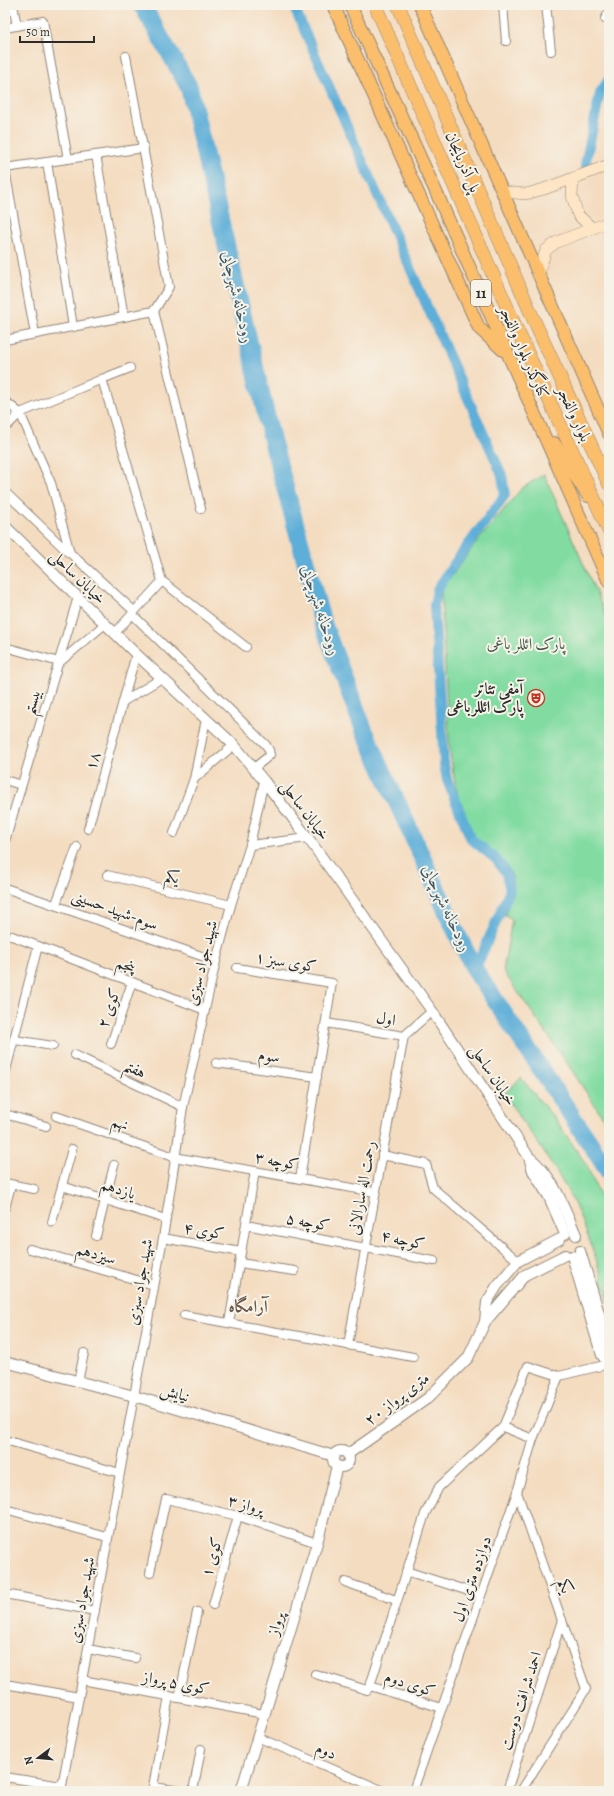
<svg xmlns="http://www.w3.org/2000/svg" width="614" height="1796" font-family="Alegreya,Amiri,serif">
  <style>
    .green { fill: #82dca2; stroke: #568466 }
    .lines { fill: none; stroke-linecap: round; stroke-linejoin: round }
    .canal { stroke: #5daed8; stroke-width: 10 }
    .river { stroke: #5daed8; stroke-width: 18 }
    .minor-casing { stroke: #908476; stroke-width: 10 }
    .tertiary-casing { stroke: #908476; stroke-width: 12 }
    .secondary-casing { stroke: #908476; stroke-width: 12 }
    .primary-casing { stroke: #908476; stroke-width: 14 }
    .trunk-casing { stroke: #908476; stroke-width: 14 }
    .minor { stroke: #fff; stroke-width: 8 }
    .tertiary { stroke: #fff; stroke-width: 10 }
    .secondary { stroke: #fde5c5; stroke-width: 11 }
    .primary { stroke: #fabe6d; stroke-width: 12 }
    .trunk { stroke: #fabe6d; stroke-width: 13 }
    .labels { text-anchor: middle; dominant-baseline: central; stroke-width: 4; stroke-linejoin: round; paint-order: stroke }
    .shield { fill: #f7f3e8; stroke: #686764; stroke-width: 1 }
    .shield-label { font-size: 15px; font-weight: bold; fill: #2b2b2b }
    .street-label { font-size: 16px; fill: #2b2b2b; stroke: #f7f3e8 }
    .park-label { font-size: 16px; fill: #415749; stroke: #f7f3e8 }
    .poi-label { font-size: 16px; font-weight: bold; fill: #2b2b2b; stroke: #f7f3e8; text-anchor: end }
    .water-label { font-size: 17px; font-style: italic; fill: #3c5968; stroke: #f7f3e8 }
    .neighbourhood-label { font-size: 17px; font-weight: bold; fill: #695549; stroke: #f7f3e8 }
  </style>
  <rect width="100%" height="100%" fill="#f7f3e8"/>
  <filter id="ink" filterUnits="userSpaceOnUse"><feTurbulence type="fractalNoise" baseFrequency=".025" numOctaves="2"/><feDisplacementMap in="SourceGraphic" scale="8" xChannelSelector="R" yChannelSelector="G"/><feConvolveMatrix kernelMatrix="1 2 1 2 8 2 1 2 1" color-interpolation-filters="sRGB"/></filter>
  <filter id="wash" filterUnits="userSpaceOnUse"><feTurbulence type="fractalNoise" baseFrequency=".012" numOctaves="4" result="noise"/><feDisplacementMap in="SourceGraphic" scale="16" xChannelSelector="R" yChannelSelector="G"/><feGaussianBlur stdDeviation="0.9" result="paint"/><feColorMatrix in="noise" values="0 0 0 0 0 0 0 0 0 0 0 0 0 0 0 0 0 1.4 0 .05"/><feComposite in="paint" operator="in"/></filter>
  <g filter="url(#wash)">
    <rect width="100%" height="100%" fill="#f4dcc0"/>
    <g class="green">
      <path d="M544,474L609,622V1127L561,1054L503,971L512,919L505,915C507,908 515,886 513,879C507,856 478,848 468,826C457,801 452,770 449,742L441,591L472,548L521,489Z"/>
      <path d="M521,1078L555,1119L586,1164L609,1216V1304C600,1269 589,1235 573,1201C554,1163 527,1129 504,1094Z"/>
    </g>
    <g class="lines">
      <g class="canal">
        <polyline points="293,5 502,475 505,495 454,564 437,590 434,606 444,764 447,780 471,839 496,859 506,873 510,890 475,970"/>
        <polyline points="585,165 600,93 609,79"/>
      </g>
      <polyline class="river" points="142,5 189,87 272,440 322,621 364,730 458,936 475,970 609,1172"/>
    </g>
  </g>
  <g filter="url(#ink)">
    <g class="lines">
      <g class="minor-casing">
        <g id="minor">
          <polyline points="13,5 17,26"/>
          <polyline points="503,5 506,41"/>
          <polyline points="546,5 551,51"/>
          <polyline points="605,19 609,12"/>
          <polyline points="5,28 43,21 68,159"/>
          <polyline points="126,56 169,287 154,311"/>
          <polyline points="96,155 124,317"/>
          <polyline points="47,162 73,327"/>
          <polyline points="5,168 144,148"/>
          <polyline points="5,170 35,334"/>
          <polyline points="5,340 154,311 201,509"/>
          <polyline points="102,379 130,368"/>
          <polyline points="5,401 20,413 51,483 70,553 134,611"/>
          <polyline points="5,428 20,413 102,379 162,581 246,647"/>
          <polyline points="5,492 69,553"/>
          <polyline points="132,614 266,745 269,750 270,755 254,768"/>
          <polyline points="115,633 162,581"/>
          <polyline points="5,647 59,662"/>
          <polyline points="60,662 105,624"/>
          <polyline points="124,701 162,678"/>
          <polyline points="194,779 234,745"/>
          <polyline points="5,780 21,785"/>
          <polyline points="88,829 136,654"/>
          <polyline points="174,833 194,779 206,719"/>
          <polyline points="5,841 78,597"/>
          <polyline points="250,845 308,838"/>
          <polyline points="107,875 231,905"/>
          <polyline points="5,888 216,961"/>
          <polyline points="56,904 77,847"/>
          <polyline points="12,936 205,1010"/>
          <polyline points="237,968 332,983 300,1179"/>
          <polyline points="326,1023 404,1036 432,1011"/>
          <polyline points="15,1040 53,1046"/>
          <polyline points="111,1044 132,982"/>
          <polyline points="75,1055 183,1107"/>
          <polyline points="216,1063 317,1077"/>
          <polyline points="5,1074 38,946"/>
          <polyline points="5,1114 46,1126"/>
          <polyline points="56,1116 174,1157 375,1192"/>
          <polyline points="382,1155 426,1164 433,1188 518,1261"/>
          <polyline points="5,1183 34,1189"/>
          <polyline points="62,1186 165,1219"/>
          <polyline points="5,1208 11,1185"/>
          <polyline points="52,1222 72,1149"/>
          <polyline points="246,1225 434,1261"/>
          <polyline points="96,1236 114,1165"/>
          <polyline points="163,1238 241,1252"/>
          <polyline points="30,1249 154,1285"/>
          <polyline points="239,1263 295,1271"/>
          <polyline points="184,1315 413,1357"/>
          <polyline points="229,1323 255,1171"/>
          <polyline points="348,1345 404,1036"/>
          <polyline points="78,1382 84,1353"/>
          <polyline points="503,1427 533,1439"/>
          <polyline points="5,1440 120,1473"/>
          <polyline points="517,1492 586,1689 521,1791"/>
          <polyline points="5,1509 107,1537"/>
          <polyline points="406,1571 481,1595"/>
          <polyline points="150,1573 166,1499 238,1516 317,1543"/>
          <polyline points="345,1582 396,1600"/>
          <polyline points="5,1594 95,1611"/>
          <polyline points="213,1605 238,1516"/>
          <polyline points="88,1649 135,1658"/>
          <polyline points="315,1674 367,1690 370,1686 425,1514 439,1487 503,1427 528,1366 559,1376 609,1364"/>
          <polyline points="82,1680 264,1714"/>
          <polyline points="5,1684 79,1697"/>
          <polyline points="370,1686 442,1708"/>
          <polyline points="169,1696 153,1787 181,1791"/>
          <polyline points="179,1698 197,1612"/>
          <polyline points="257,1737 384,1791"/>
          <polyline points="5,1777 62,1786"/>
          <polyline points="61,1791 79,1697 163,1238 183,1107 216,961 231,905 250,845 264,781"/>
          <polyline points="193,1791 201,1749"/>
          <polyline points="413,1791 517,1492 533,1439 559,1376"/>
          <polyline points="507,1791 562,1620"/>
        </g>
      </g>
      <g class="tertiary-casing">
        <g id="tertiary">
          <path d="M5,526L136,654L234,745L264,781L308,838L432,1011L529,1157C553,1175 564,1207 576,1235"/>
          <polyline points="529,1157 533,1171 549,1197 565,1234"/>
          <polyline points="580,1251 609,1346"/>
          <polyline points="572,1256 598,1343 602,1355 609,1365"/>
          <polyline points="485,1322 487,1302 497,1286 518,1261 560,1239"/>
          <polyline points="5,1362 134,1396 334,1456"/>
          <circle cx="341" cy="1459" r="8"/>
          <polyline points="348,1454 428,1398 468,1358 485,1322 525,1275 565,1255"/>
          <polyline points="241,1791 317,1543 337,1466"/>
        </g>
      </g>
      <g class="secondary-casing">
        <g id="secondary">
          <polyline points="573,178 572,196 578,215 592,228"/>
          <polyline points="503,192 526,194 544,189 609,165"/>
          <polyline points="538,275 546,250 557,242 609,222"/>
        </g>
      </g>
      <g class="primary-casing">
        <g id="primary">
          <polyline points="333,5 479,328 503,350"/>
          <polyline points="350,5 437,194 609,582"/>
          <polyline points="420,5 609,434"/>
          <polyline points="554,443 588,496"/>
        </g>
      </g>
      <g class="trunk-casing">
        <g id="trunk">
          <polyline points="375,5 518,332 609,531"/>
          <polyline points="398,5 536,325 609,484"/>
        </g>
      </g>
      <use href="#minor" class="minor"/>
      <use href="#tertiary" class="tertiary"/>
      <use href="#secondary" class="secondary"/>
      <use href="#primary" class="primary"/>
      <use href="#trunk" class="trunk"/>
    </g>
  </g>
  <defs>
    <g id="theatre-ring" transform="scale(0.9)"><circle r="9.5" fill="#f7f3e8" stroke="#c8321e" stroke-width="1.5"/><path d="M-5-5.5Q0-4 5-5.5V0Q5 5 0 6Q-5 5-5 0ZM-3.3-2.5H-1v1.5H-3.3ZM1-2.5H3.3v1.5H1ZM-2.8 1Q0 5.5 2.8 1Z" fill="#c8321e"/></g>
  </defs>
  <g fill-rule="evenodd">
    <use href="#theatre-ring" x="536" y="698"/>
  </g>
  <g class="labels">
    <rect class="shield" x="471" y="280" width="20" height="26" rx="3"/>
    <g class="shield-label">
      <text x="481" y="293">11</text>
    </g>
    <g class="street-label">
      <text transform="translate(463 162) rotate(66)">پل آذربایجان</text>
      <text transform="translate(524 352) rotate(66)">کنارگذر بلوار والفجر</text>
      <text transform="translate(574 414) rotate(65)">بلوار والفجر</text>
      <text transform="translate(78 577) rotate(44)">خیابان ساحلی</text>
      <text transform="translate(32 702) rotate(-73)">بیستم</text>
      <text transform="translate(93 761) rotate(-74)">۱۸</text>
      <text transform="translate(305 810) rotate(53)">خیابان ساحلی</text>
      <text transform="translate(172 877) rotate(14)">یکم</text>
      <text transform="translate(115 910) rotate(20)">سوم-شهید حسینی</text>
      <text transform="translate(286 962) rotate(9)">کوی سبز ۱</text>
      <text transform="translate(202 963) rotate(-76)">شهید جواد سبزی</text>
      <text transform="translate(126 965) rotate(21)">پنجم</text>
      <text transform="translate(109 1008) rotate(-71)">کوی ۲</text>
      <text transform="translate(386 1019) rotate(10)">اول</text>
      <text transform="translate(269 1056) rotate(8)">سوم</text>
      <text transform="translate(135 1069) rotate(26)">هفتم</text>
      <text transform="translate(493 1075) rotate(56)">خیابان ساحلی</text>
      <text transform="translate(120 1123) rotate(19)">نهم</text>
      <text transform="translate(277 1161) rotate(10)">کوچه ۳</text>
      <text transform="translate(362 1188) rotate(-80)">رحمت اله سارالانی</text>
      <text transform="translate(118 1189) rotate(18)">یازدهم</text>
      <text transform="translate(308 1222) rotate(10)">کوچه ۵</text>
      <text transform="translate(204 1231) rotate(9)">کوی ۴</text>
      <text transform="translate(403 1240) rotate(12)">کوچه ۴</text>
      <text transform="translate(96 1254) rotate(16)">سیزدهم</text>
      <text transform="translate(140 1282) rotate(-80)">شهید جواد سبزی</text>
      <text transform="translate(175 1393) rotate(17)">نیایش</text>
      <text transform="translate(397 1399) rotate(-37)">۲۰ متری پرواز</text>
      <text transform="translate(246 1505) rotate(16)">پرواز ۳</text>
      <text transform="translate(212 1557) rotate(-74)">کوی ۱</text>
      <text transform="translate(472 1579) rotate(-71)">دوازده متری اول</text>
      <text transform="translate(565 1586) rotate(71)">یکم</text>
      <text transform="translate(82 1600) rotate(-80)">شهید جواد سبزی</text>
      <text transform="translate(276 1624) rotate(-73)">پرواز</text>
      <text transform="translate(176 1683) rotate(11)">کوی ۵ پرواز</text>
      <text transform="translate(410 1684) rotate(18)">کوی دوم</text>
      <text transform="translate(521 1701) rotate(-72)">احمد شرافت دوست</text>
      <text transform="translate(326 1751) rotate(23)">دوم</text>
    </g>
    <g class="park-label">
      <text x="526" y="644">پارک ائللر باغی</text>
    </g>
    <g class="poi-label">
      <text x="523" y="689">آمفی تئاتر<tspan x="523" dy="18">پارک ائللرباغی</tspan></text>
    </g>
    <g class="water-label">
      <text transform="translate(238 297) rotate(77)">رودخانه شهرچایی</text>
      <text transform="translate(321 610) rotate(72)">رودخانه شهرچایی</text>
      <text transform="translate(447 908) rotate(65)">رودخانه شهرچایی</text>
    </g>
    <g class="neighbourhood-label">
      <text x="248" y="1306">آرامگاه</text>
    </g>
  </g>
  <rect width="614" height="1796" fill="none" stroke="#f7f3e8" stroke-width="20"/>
  <g transform="translate(38 1758) rotate(254)" stroke="#f7f3e8" stroke-width="3" paint-order="stroke">
  <path d="M0-3L7 15L0 10L-7 15Z" fill="#2b2b2b"/>
  <text y="-6" font-size="11" font-weight="bold" text-anchor="middle" fill="#2b2b2b">N</text>
  </g>
  <path d="M20 36v6h74v-6" fill="none" stroke="#2b2b2b" stroke-width="2"/>
  <text x="26" y="36" font-size="12" fill="#2b2b2b" stroke="#f7f3e8" stroke-width="3" paint-order="stroke">50 m</text>
</svg>
